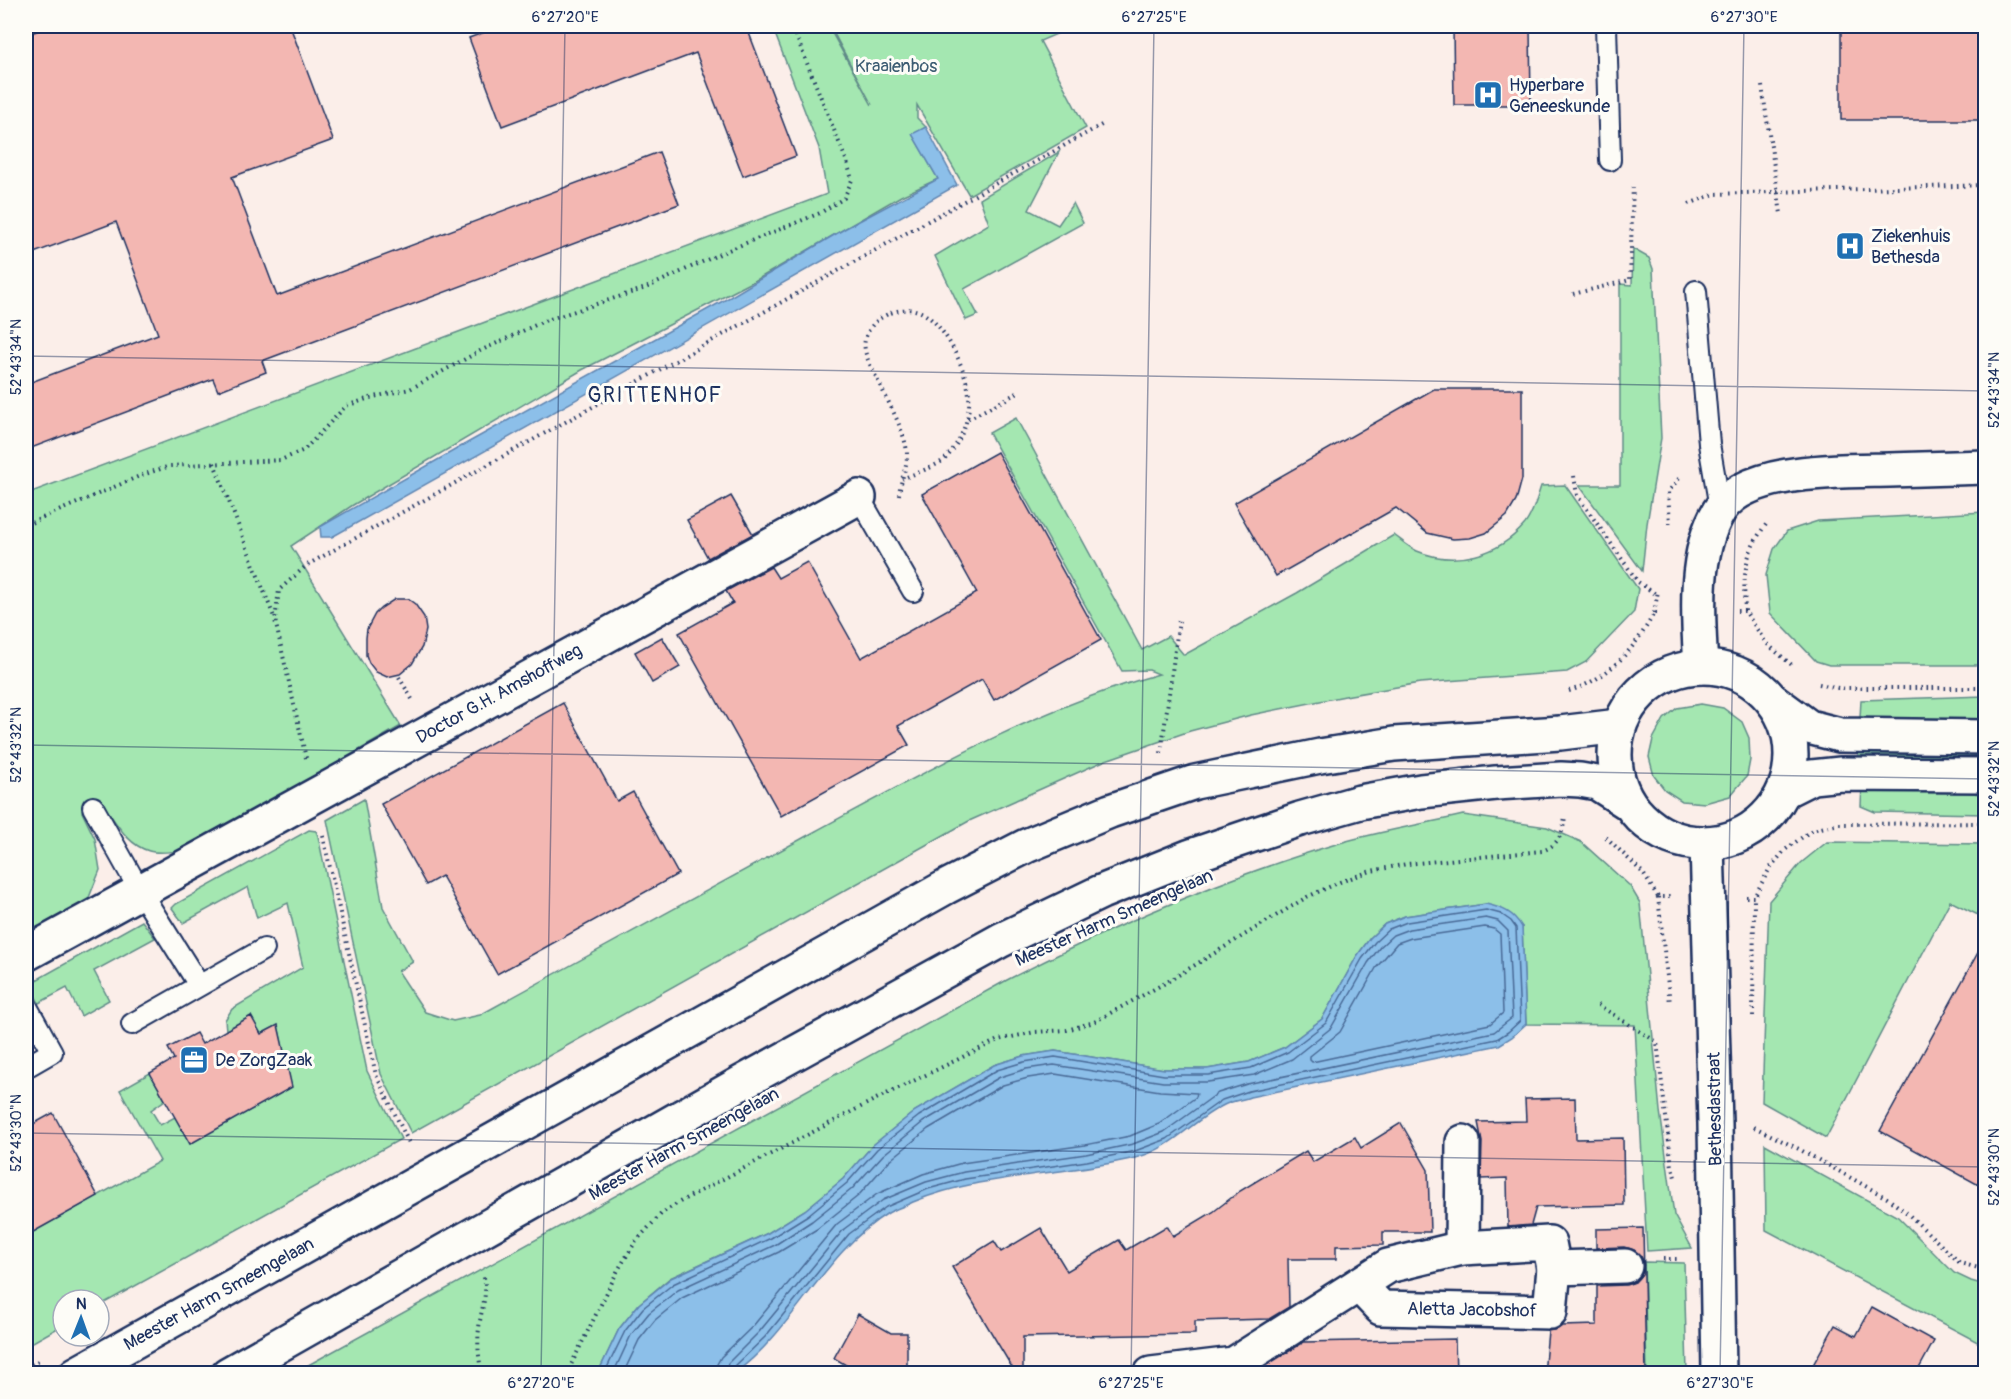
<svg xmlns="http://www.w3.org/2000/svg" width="2011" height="1399" font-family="Pangolin,sans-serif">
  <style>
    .green { fill: #a4e7b1; stroke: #608b88; stroke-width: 1.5 }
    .water { fill: #8cbfe9; stroke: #5f85b1; stroke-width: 1.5 }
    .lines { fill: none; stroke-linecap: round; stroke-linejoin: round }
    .shore { stroke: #486996; stroke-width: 1.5 }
    .building { fill: #f3b7b2; stroke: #1b2f5e; stroke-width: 1.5 }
    .service-casing { stroke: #1b2f5e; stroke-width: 24 }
    .minor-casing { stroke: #1b2f5e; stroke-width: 38 }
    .tertiary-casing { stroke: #1b2f5e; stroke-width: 38 }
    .path { stroke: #1b2f5e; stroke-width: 4; stroke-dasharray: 1.5 4.5; stroke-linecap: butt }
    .service { stroke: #fdfcf7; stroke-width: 20 }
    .minor { stroke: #fdfcf7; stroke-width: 33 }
    .tertiary { stroke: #fdfcf7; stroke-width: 33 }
    .ticks { fill: none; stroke: #1b2f5e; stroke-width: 1.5; stroke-opacity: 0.45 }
    .labels { text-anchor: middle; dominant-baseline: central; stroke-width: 6; stroke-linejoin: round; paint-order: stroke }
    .park-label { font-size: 18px; fill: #3d5d73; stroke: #fdfcf7 }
    .poi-label { font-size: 18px; fill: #1b2f5e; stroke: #fdfcf7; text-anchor: start }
    .street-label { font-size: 18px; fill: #1b2f5e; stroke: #fdfcf7 }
    .quarter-label { font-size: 21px; letter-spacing: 1.5px; fill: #1b2f5e; stroke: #fdfcf7 }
    .neatline { fill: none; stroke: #1b2f5e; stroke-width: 2 }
    .ticks-label { font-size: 15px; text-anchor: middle; fill: #1b2f5e }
  </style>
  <rect width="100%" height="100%" fill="#fbeee9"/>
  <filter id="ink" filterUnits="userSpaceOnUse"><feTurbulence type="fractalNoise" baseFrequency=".0167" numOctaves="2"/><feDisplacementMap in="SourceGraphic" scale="12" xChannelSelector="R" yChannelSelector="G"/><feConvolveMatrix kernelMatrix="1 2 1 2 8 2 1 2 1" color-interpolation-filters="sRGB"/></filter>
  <g filter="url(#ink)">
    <g class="green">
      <path d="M772,26H828L872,105L830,26H1075L1040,41L1086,128L969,195L917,105V118L926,127L913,135L938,179L901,196L758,279L582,370L353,505L291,546L401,726L183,851C173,851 159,854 149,851C125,844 115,819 100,801L82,812L95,839L100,870L88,900L26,934V494L827,194L819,148Z"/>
      <polygon points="1059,152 1029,210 1058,225 1073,203 1083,223 964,289 978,315 966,320 935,256 989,224 980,199"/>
      <polygon points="1633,249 1649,258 1653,269 1661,438 1647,524 1642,571 1579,485 1620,485 1620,284 1632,285"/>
      <path d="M1016,418L1142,650L1168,636L1184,655L1297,593L1394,535C1401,540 1408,547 1417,551C1455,567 1498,556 1525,524C1533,514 1537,498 1541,486L1565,485L1638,589L1634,612L1586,662L1567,672L1420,683L1345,696L1251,715L1190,731L1106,760L969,821L411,1133L381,1074L327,820L364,799L383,907L413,962L398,971L425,1012L453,1021L480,1015C592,954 703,893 814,832C925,772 1037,708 1159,674L1149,670L1122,671L989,433Z"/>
      <polygon points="1985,512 1985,665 1829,665 1816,661 1770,613 1766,575 1774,549 1787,531 1818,521"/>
      <polygon points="1985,696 1985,720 1860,718 1861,700"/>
      <polygon points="1701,704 1723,708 1742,722 1749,738 1750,760 1747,776 1730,796 1705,803 1682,801 1665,790 1654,776 1649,757 1653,739 1664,719 1677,708"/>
      <polygon points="1859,742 1985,745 1985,760 1858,758"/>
      <polygon points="1862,785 1955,790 1985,795 1985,814 1875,812 1861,806"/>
      <path d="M1463,815L1547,827L1581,842L1630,886L1640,903L1660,1111L1674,1215L1692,1248L1647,1251L1635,1025L1526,1024L1522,927L1486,904L1405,916L1385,924L1370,938L1357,956L1322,1019L1285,1047L1249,1062L1207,1069H1164L1055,1051L1023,1056L994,1065L915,1111L873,1145L843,1179L805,1210L768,1233L670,1278L639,1304L619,1329L598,1373L292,1374L1007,980C1115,925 1227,876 1343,842C1383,831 1423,824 1463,815Z"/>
      <polygon points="309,830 316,831 318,836 367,1071 401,1139 99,1306 99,1300 63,1300 63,1325 26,1346 26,1236 160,1161 120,1090 150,1073 165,1100 151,1110 160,1125 175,1117 190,1144 291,1087 278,1025 261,1034 251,1016 226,1030 225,1020 232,1009 303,967 288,903 257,918 248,887 183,923 172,908 176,904"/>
      <polygon points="1827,842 1985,844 1986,919 1950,901 1826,1138 1762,1102 1769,901 1801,863"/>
      <polygon points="142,921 155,938 94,971 109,1000 81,1016 67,988 39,1003 29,984"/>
      <polygon points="1765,1144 1898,1217 1954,1273 1971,1281 1985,1285 1985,1346 1766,1230"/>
      <polygon points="1644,1262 1684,1263 1687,1373 1647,1373"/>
    </g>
    <g class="water">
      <polygon points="926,127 957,185 332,537 321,537 320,527 469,442 730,297 846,228 938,179 912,134"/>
      <path d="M1486,904C1503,908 1513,912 1522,927L1526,1024L1512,1037L1499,1045L1250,1097C1242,1100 1232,1101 1224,1105C1191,1121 1174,1148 1135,1158C1062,1176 983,1173 913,1202C905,1206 895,1209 888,1213C823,1253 795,1329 735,1373H598L619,1329L639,1304L671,1278L768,1233L805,1210L843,1179L873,1145L915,1111L994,1065L1023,1056L1055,1051L1164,1069H1207L1249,1062L1285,1047L1322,1019L1357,956L1370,938L1385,924L1405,916Z"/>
    </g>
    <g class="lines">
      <g class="shore">
        <polygon points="1485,927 1494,929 1500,934 1503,1013 1490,1024 1312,1062 1310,1060 1310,1056 1340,1032 1376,968 1397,943 1411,938"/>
        <polyline points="604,1374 625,1331 643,1308 673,1284 771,1238 808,1215 847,1183 877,1149 919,1116 997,1070 1024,1062 1055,1057 1164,1075 1208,1075 1251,1068 1288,1052 1326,1023 1362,959 1375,942 1389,929 1407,922 1486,910 1501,914 1511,921 1516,928 1520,1021 1508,1032 1497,1039 1249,1091 1222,1100 1167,1139 1135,1151 1087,1161 965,1179 928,1189 886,1207 849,1234 765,1337 734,1367 732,1374"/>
        <polyline points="613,1374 631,1335 649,1313 678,1290 775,1245 812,1221 852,1189 883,1155 923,1122 1000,1077 1026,1069 1054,1065 1163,1082 1208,1082 1254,1075 1292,1059 1331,1028 1368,963 1380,947 1393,935 1409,929 1486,918 1498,921 1508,931 1512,1018 1494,1032 1247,1084 1218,1093 1164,1132 1133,1144 1086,1154 964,1172 926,1182 883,1200 844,1229 759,1332 728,1363 725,1374"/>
        <polyline points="623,1374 639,1340 655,1320 682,1298 779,1252 817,1229 858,1196 889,1161 928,1129 1003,1085 1028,1078 1055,1074 1160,1091 1197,1093 1196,1097 1159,1124 1130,1136 1085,1145 962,1163 923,1174 877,1194 837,1224 753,1326 721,1357 716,1366 716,1374"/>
      </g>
    </g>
    <g class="building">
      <polygon points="50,26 290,26 333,140 232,177 277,296 659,152 679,204 262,361 266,372 218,391 213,379 26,450 26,384 158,334 116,222 26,256 26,35"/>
      <polygon points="501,26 760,26 761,29 749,33 796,156 743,176 696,53 502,126 469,38"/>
      <polygon points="1453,26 1530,26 1531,105 1454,105"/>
      <rect x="1841" y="26" width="145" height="94"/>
      <polygon points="1434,389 1522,389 1522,479 1516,501 1507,516 1486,533 1470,538 1453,539 1427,533 1396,508 1276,576 1234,503"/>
      <polygon points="997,452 1101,640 994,700 982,679 898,726 909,745 781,816 679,633 733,603 726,591 771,567 778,578 807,562 861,658 977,593 922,494"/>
      <polygon points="731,496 753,534 708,558 687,520"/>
      <polygon points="395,599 408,599 415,604 424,617 426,630 422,647 412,664 400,674 387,677 376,672 369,663 366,655 366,638 367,629 375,614 381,608"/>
      <polygon points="662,637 680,667 652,683 635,652"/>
      <polygon points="563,703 617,801 633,792 678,874 497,974 442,876 426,885 381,804"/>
      <polygon points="1986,938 1986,1189 1880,1131"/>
      <polygon points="251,1016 261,1034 278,1025 292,1087 190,1144 150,1073 174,1059 168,1048 196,1033 202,1044"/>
      <polygon points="1575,1098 1576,1139 1623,1138 1624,1205 1536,1207 1531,1225 1508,1227 1507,1178 1481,1179 1482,1142 1478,1122 1526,1121 1525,1099"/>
      <polygon points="53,1113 98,1196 26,1236 26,1128"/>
      <polygon points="1401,1123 1428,1170 1430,1232 1383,1232 1383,1245 1336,1246 1336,1259 1288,1259 1289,1307 1269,1319 1195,1321 1195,1334 1023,1337 1023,1374 1016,1374 952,1267 994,1241 1001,1252 1041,1228 1067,1271 1119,1240 1126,1250 1167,1226 1173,1236 1213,1212 1240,1191 1306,1151 1313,1162 1355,1137 1361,1148"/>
      <polygon points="1643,1228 1646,1374 1544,1374 1548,1331 1558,1329 1562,1326 1597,1325 1597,1286 1626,1285 1635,1282 1642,1274 1644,1265 1641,1256 1634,1250 1624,1247 1596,1248 1596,1229"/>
      <polygon points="1872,1307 1934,1341 1916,1374 1808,1374 1835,1325 1856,1336"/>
      <polygon points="858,1314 891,1333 907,1333 907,1374 861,1374 834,1358"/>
      <polygon points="1455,1339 1456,1374 1265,1374 1265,1366 1304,1342"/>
    </g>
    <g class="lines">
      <g class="service-casing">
        <g id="service">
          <polyline points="1606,26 1610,160"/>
          <polyline points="1696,291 1709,444 1720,508"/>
          <polyline points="859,497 913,591"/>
          <polyline points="93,807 140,891 199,985"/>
          <polyline points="26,1005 52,1052 26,1067"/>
          <polyline points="132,1024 264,949"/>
        </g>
      </g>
      <g class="minor-casing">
        <g id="minor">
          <path d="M1701,667C1698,618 1693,554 1719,511C1745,467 1845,471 1890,470C1922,469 1954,468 1986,467"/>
          <polyline points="26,954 859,497"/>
          <polyline points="1462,1248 1463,1142"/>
          <polyline points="1359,1285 1381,1308 1550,1312 1554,1268"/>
          <polyline points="1151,1374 1234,1364 1388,1266 1462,1248 1549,1243 1554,1268 1625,1266"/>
        </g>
      </g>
      <g class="tertiary-casing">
        <g id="tertiary">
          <circle cx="1703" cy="755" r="88"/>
          <polyline points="1775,702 1809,727 1840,735 1986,737"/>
          <polyline points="1784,791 1812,777 1841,774 1986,775"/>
          <polyline points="1707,844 1715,1124 1719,1374"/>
          <polyline points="76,1374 946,887 1026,846 1110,811 1195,782 1320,756 1394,744 1560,733 1619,726"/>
          <polyline points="228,1374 741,1083 1001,940 1101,892 1191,856 1300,819 1360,802 1421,791 1496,783 1561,779 1580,780 1597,783 1628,803"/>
        </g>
      </g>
      <g class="path">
        <polyline points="1762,86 1781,214"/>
        <polyline points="1689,204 1714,194 1986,185"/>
        <polyline points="1573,294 1630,280 1633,183"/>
        <polyline points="968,419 1021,391"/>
        <polyline points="214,463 274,617"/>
        <polyline points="1574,476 1577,495 1638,582 1657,595"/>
        <path d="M899,495C900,481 907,468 907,455C907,434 886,398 877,379C872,368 862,352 865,340C869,326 876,320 888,314C894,311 908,308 915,310C942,316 967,370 969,395C971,417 961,441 947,457C939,466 913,474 902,479"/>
        <polyline points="1670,524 1668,492 1681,476"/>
        <polyline points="26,525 142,475 170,466 281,460 304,450 346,406 373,397 410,389 480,351 544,321 646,288 726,251 820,213 844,198 852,180 847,162 792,26"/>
        <polyline points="1737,611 1745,611 1766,643 1793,666"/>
        <path d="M1745,611C1743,574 1744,552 1768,522"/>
        <polyline points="1654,613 1658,591"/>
        <polyline points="399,677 412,699"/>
        <polyline points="1819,684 1838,688 1986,688"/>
        <path d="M1569,691C1607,680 1636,648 1654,613H1660"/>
        <polyline points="1161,753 1179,620"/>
        <polyline points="306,758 275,620 279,590 307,565 1105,123"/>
        <polyline points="323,836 376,1075 410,1145"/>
        <polyline points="1606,837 1643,873 1658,897 1670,897"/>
        <polyline points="1658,897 1670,1003"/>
        <polyline points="1746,897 1754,897 1770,868 1785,850 1812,830 1839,824 1986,823"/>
        <polyline points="1598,1005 1657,1042 1672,1167 1675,1177"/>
        <polyline points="1753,1016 1754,897"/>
        <polyline points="1754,1127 1799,1149 1887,1198 1907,1213 1960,1263 1986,1270"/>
        <polyline points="1663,1259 1679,1259"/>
        <polyline points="26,1367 40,1360"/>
        <path d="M482,1374C478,1356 477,1338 480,1321C483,1302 488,1293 483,1273"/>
        <path d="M565,1374L570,1367L618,1270L636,1241L662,1213L683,1200L876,1099L998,1040L1035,1032L1067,1030L1094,1022L1167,982L1307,897L1340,882L1371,871L1407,864L1542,851C1559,845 1563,833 1565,816"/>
      </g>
      <use href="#service" class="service"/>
      <use href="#minor" class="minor"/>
      <use href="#tertiary" class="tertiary"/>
    </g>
  </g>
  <path class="ticks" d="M26,356L1986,391M26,745L1986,779M26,1133L1986,1167M541,1374L565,26M1131,1374L1154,26M1720,1374L1744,26"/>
  <defs>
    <g id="hospital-square" transform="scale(1.5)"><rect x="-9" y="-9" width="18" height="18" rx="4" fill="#1f6fb2" stroke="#fdfcf7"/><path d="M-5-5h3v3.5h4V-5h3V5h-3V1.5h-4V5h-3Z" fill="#fff"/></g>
    <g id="office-square" transform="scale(1.5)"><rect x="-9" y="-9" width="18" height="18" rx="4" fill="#1f6fb2" stroke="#fdfcf7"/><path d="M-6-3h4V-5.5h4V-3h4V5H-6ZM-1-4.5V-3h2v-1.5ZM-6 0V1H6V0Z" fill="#fff"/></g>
  </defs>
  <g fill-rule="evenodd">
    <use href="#hospital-square" x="1488" y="95"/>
    <use href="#hospital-square" x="1850" y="246"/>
    <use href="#office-square" x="194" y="1060"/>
  </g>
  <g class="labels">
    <g class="park-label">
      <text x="896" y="66">Kraaienbos</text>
    </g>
    <g class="poi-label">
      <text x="1509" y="85">Hyperbare<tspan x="1509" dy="21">Geneeskunde</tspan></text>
      <text x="1871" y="236">Ziekenhuis<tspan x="1871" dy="21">Bethesda</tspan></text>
      <text x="215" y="1060">De ZorgZaak</text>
    </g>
    <g class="street-label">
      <text transform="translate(499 694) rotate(-29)">Doctor G.H. Amshoffweg</text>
      <text transform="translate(1114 918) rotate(-24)">Meester Harm Smeengelaan</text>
      <text transform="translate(1715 1109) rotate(-91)">Bethesdastraat</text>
      <text transform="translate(684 1144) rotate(-29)">Meester Harm Smeengelaan</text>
      <text transform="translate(219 1294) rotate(-29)">Meester Harm Smeengelaan</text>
      <text transform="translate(1472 1310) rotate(1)">Aletta Jacobshof</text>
    </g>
    <g class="quarter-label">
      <text x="655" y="395">GRITTENHOF</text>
    </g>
  </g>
  <rect width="2011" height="1399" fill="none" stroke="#fdfcf7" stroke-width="66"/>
  <g transform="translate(81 1318) rotate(1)"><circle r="28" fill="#fdfcf7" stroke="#a3aaba" stroke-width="1.5"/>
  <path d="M0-4.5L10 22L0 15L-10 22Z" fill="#1f6fb2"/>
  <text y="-9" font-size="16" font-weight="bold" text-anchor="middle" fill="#1b2f5e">N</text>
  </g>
  <rect x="33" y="33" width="1945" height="1333" class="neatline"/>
  <g class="ticks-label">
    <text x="565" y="22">6°27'20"E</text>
    <text x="1154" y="22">6°27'25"E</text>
    <text x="1744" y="22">6°27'30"E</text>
    <text transform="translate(16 357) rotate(-90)" y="5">52°43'34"N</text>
    <text transform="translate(1994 390) rotate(-90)" y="5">52°43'34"N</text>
    <text transform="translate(16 745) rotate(-90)" y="5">52°43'32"N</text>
    <text transform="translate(1994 779) rotate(-90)" y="5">52°43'32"N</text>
    <text transform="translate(16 1133) rotate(-90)" y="5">52°43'30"N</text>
    <text transform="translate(1994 1167) rotate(-90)" y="5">52°43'30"N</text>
    <text x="541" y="1388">6°27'20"E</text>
    <text x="1131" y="1388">6°27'25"E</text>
    <text x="1720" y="1388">6°27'30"E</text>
  </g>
</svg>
